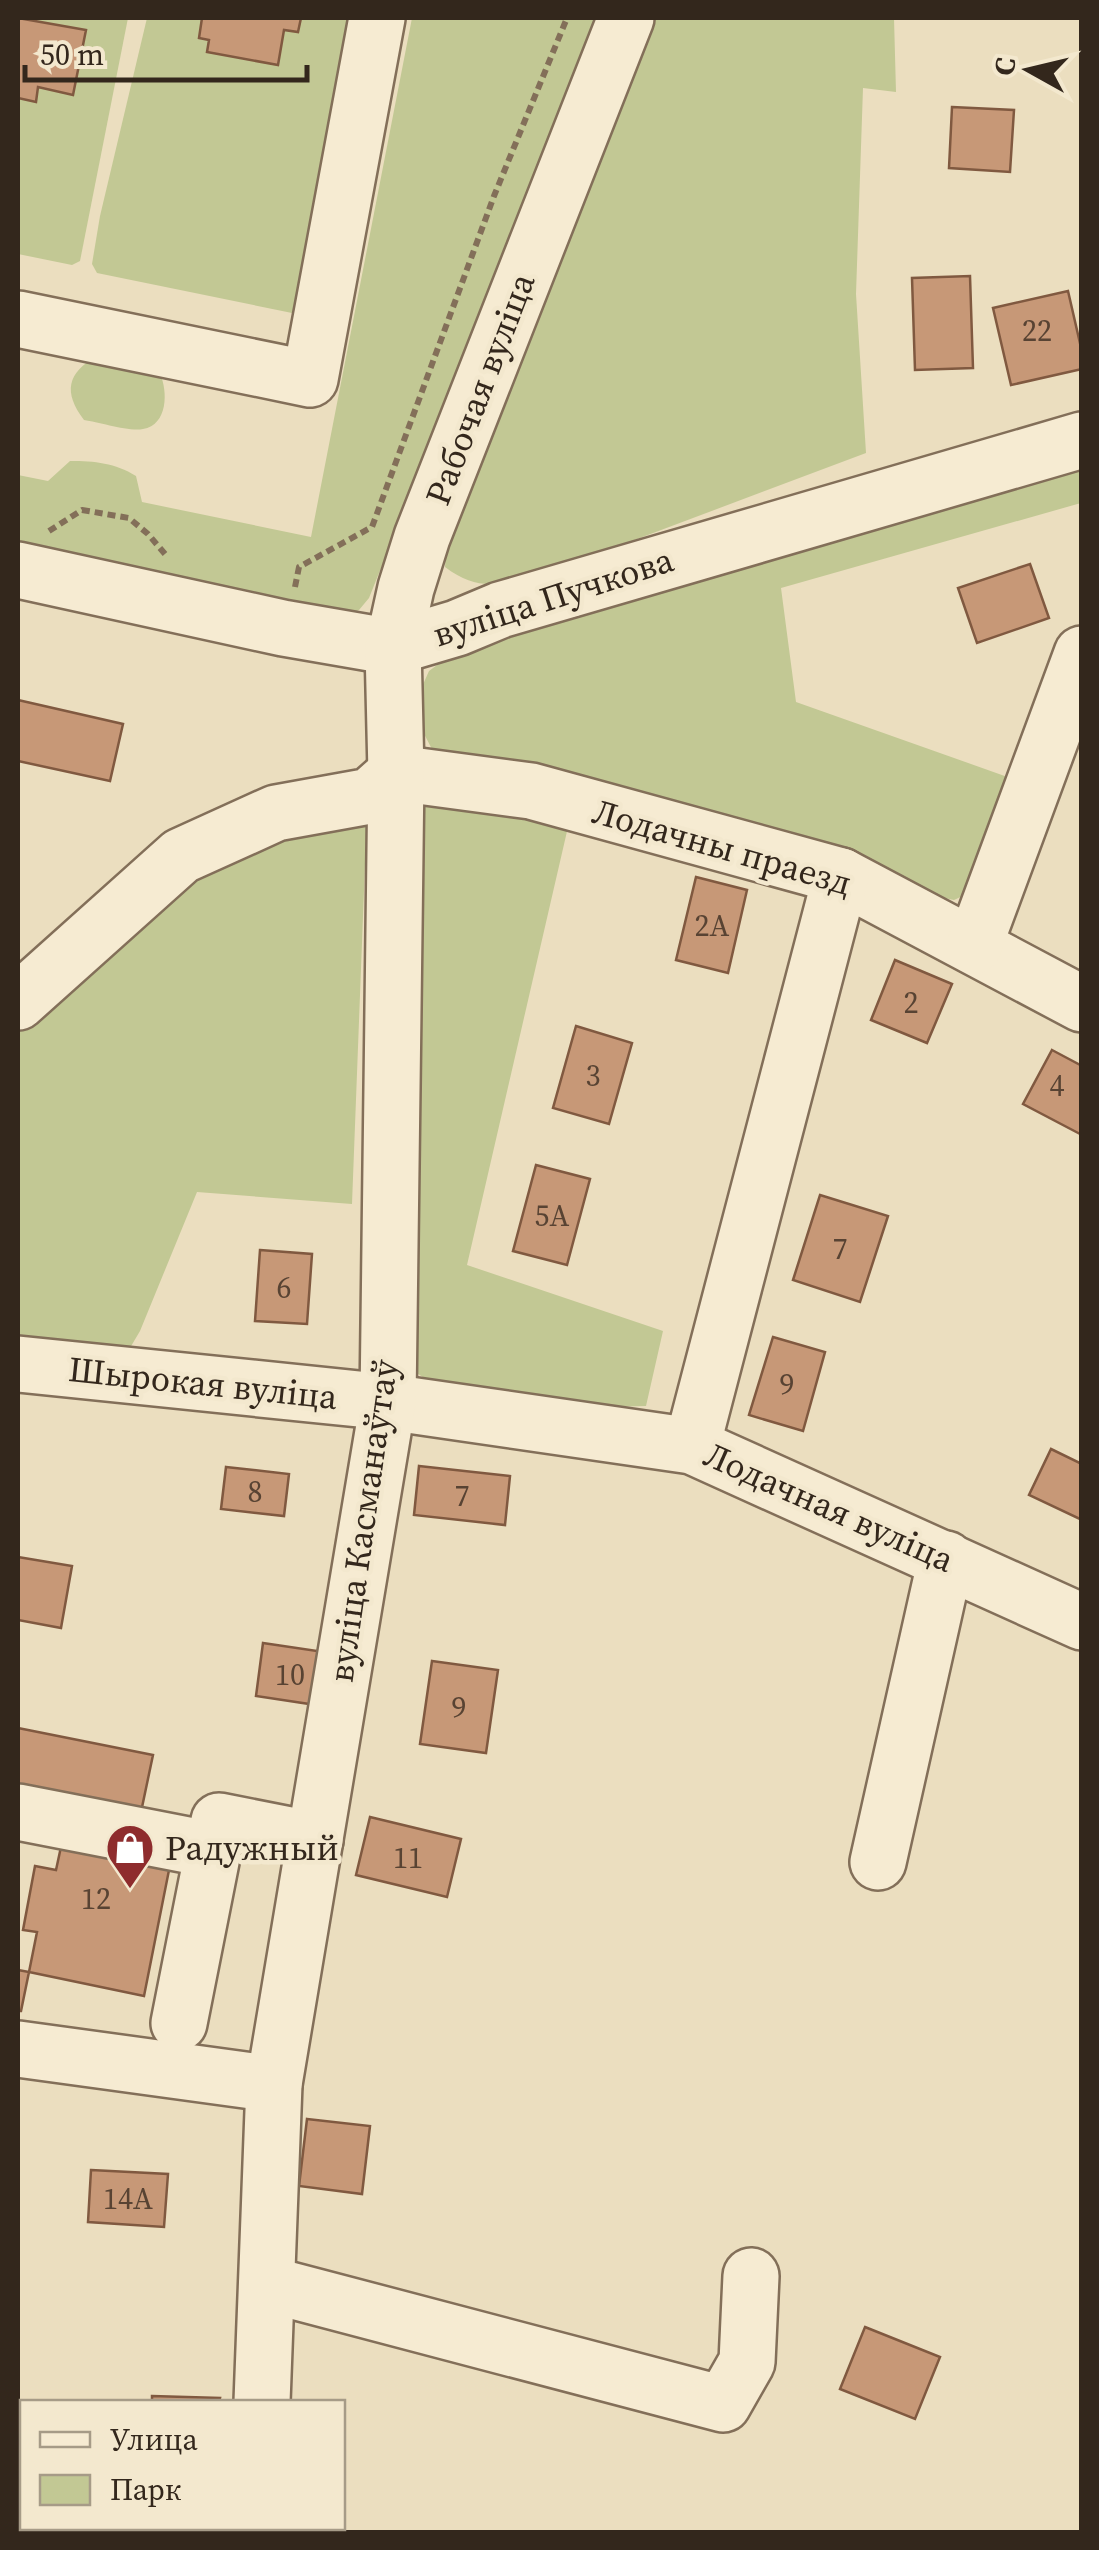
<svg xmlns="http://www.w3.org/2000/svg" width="1099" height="2550" font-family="'Source Serif 4',serif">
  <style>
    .green { fill: #c2c894 }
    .building { fill: #c79877; stroke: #805940; stroke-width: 2.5 }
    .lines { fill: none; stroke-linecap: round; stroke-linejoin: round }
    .minor-casing { stroke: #836f59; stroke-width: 60 }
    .path { stroke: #836f59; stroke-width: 6; stroke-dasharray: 8 5; stroke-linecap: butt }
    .minor { stroke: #f6ebd2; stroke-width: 55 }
    .labels { text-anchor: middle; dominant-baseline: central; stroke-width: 9; stroke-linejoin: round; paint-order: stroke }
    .number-label { font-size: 30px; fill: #584333 }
    .street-label { font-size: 35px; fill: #33271c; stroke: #f3e8ce }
    .poi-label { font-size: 35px; fill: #33271c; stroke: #f3e8ce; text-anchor: start }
  </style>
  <rect width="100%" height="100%" fill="#ebdebf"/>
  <g class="green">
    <polygon points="18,18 128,18 80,261 72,265 18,254"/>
    <polygon points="147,18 355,18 301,282 292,313 97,273 92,264 100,216"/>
    <path d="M412,18H601L369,598L359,610L342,618L18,546V475L48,481L70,461C95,461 115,463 136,476L142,502L311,537Z"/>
    <path d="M651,18H894L896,92L863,88L856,294L866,453L536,577C498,584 478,592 445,567L447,538Z"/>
    <path d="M97,356L160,374C168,391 168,425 143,429C129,432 99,422 84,420C63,392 67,373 97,356Z"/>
    <polygon points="1081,462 1081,503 781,588 796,702 1019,781 980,888 954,900 921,893 434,753 421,728 417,698 429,671 456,651"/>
    <polygon points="427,794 568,827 467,1265 663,1331 646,1406 604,1407 446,1392 412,1370 420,808"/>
    <polygon points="367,812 352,1204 197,1192 140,1331 127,1353 18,1346 18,1019 190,862"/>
  </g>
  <g class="building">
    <polygon points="18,18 86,30 73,95 38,87 36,102 18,98"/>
    <polygon points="202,18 301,18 298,32 284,30 278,65 207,52 209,40 199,38"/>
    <polygon points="952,107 1014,110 1010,172 949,168"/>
    <polygon points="970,276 973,368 915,370 912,278"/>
    <polygon points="1068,291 1082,352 1082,369 1011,385 993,308"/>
    <polygon points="1030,564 1049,618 977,643 958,588"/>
    <polygon points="18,700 123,724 110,781 18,761"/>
    <polygon points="696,877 747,890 728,973 676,960"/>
    <polygon points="895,960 952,984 927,1043 871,1020"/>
    <polygon points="576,1026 632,1043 609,1124 553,1108"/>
    <polygon points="1052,1050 1082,1066 1082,1135 1023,1104"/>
    <polygon points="536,1165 590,1179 567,1265 513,1251"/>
    <polygon points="820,1195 888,1216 860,1302 793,1280"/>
    <polygon points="260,1250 312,1254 307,1324 255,1321"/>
    <polygon points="773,1337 825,1352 803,1431 749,1415"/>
    <polygon points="1051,1449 1082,1464 1082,1520 1029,1495"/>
    <polygon points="419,1466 510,1476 505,1525 414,1515"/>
    <polygon points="226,1467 289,1474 284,1516 221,1509"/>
    <polygon points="18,1557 72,1566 61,1628 18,1620"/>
    <polygon points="263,1643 324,1652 316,1705 256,1696"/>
    <polygon points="432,1661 498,1670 486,1753 420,1744"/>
    <polygon points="18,1728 153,1755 141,1812 18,1787"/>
    <polygon points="370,1817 461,1839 447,1897 356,1875"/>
    <polygon points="64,1833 172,1855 144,1996 29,1972 37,1932 23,1930 35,1866 56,1870"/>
    <polygon points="18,1970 29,1972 21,2011 18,2011"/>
    <polygon points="307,2119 370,2126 362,2194 299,2186"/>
    <polygon points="91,2170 168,2174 164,2227 88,2222"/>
    <polygon points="865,2327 940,2357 915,2419 840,2389"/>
    <polygon points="152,2396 220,2398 219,2402 152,2402"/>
    <polygon points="126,2528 219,2528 219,2532 125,2532"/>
  </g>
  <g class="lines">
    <g class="minor-casing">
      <g id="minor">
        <polyline points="18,319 310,379 377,18"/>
        <polyline points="18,570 283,628 393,647 457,628 500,610 1082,440"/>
        <polyline points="396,773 531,791 841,876 1082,1004"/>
        <polyline points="974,946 1082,654"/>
        <polyline points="18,1002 181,856 276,813 370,796 396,773"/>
        <polyline points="18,1364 388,1402 692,1446 1082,1622"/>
        <polyline points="692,1446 841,876"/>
        <polyline points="18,1812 213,1850"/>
        <polyline points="878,1862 946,1559"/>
        <polyline points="179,2023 219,1821 315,1840"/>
        <polyline points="18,2049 274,2084"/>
        <polyline points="267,2284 723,2404 747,2362 751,2276"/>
        <polyline points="262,2402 274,2084 388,1402 396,773 393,647 406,588 422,537 626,18"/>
        <polyline points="258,2532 258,2528"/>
      </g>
    </g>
    <g class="path">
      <polyline points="49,531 82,510 129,518 148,534 165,554"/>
      <polyline points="295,587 299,567 372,527 494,196 567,18"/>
    </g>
    <use href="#minor" class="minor"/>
  </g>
  <defs>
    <g id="shop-pin" transform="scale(2.5)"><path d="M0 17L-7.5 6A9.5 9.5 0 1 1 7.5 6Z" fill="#8e2c2d" stroke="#f3e8ce"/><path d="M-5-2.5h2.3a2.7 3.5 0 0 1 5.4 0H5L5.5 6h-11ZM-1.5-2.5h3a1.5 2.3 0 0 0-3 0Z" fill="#fff"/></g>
  </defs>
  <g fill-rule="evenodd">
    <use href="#shop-pin" x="130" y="1848"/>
  </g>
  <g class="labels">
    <g class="number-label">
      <text x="1037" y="330">22</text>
      <text x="712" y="925">2А</text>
      <text x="911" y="1002">2</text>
      <text x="593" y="1075">3</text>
      <text x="1057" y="1085">4</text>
      <text x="552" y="1215">5А</text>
      <text x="840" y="1248">7</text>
      <text x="284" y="1287">6</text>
      <text x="787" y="1384">9</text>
      <text x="255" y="1491">8</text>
      <text x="462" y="1495">7</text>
      <text x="290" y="1674">10</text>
      <text x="459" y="1707">9</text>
      <text x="408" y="1857">11</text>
      <text x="96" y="1898">12</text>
      <text x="128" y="2198">14А</text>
    </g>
    <g class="street-label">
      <text transform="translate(480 389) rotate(-69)">Рабочая вуліца</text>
      <text transform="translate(553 597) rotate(-18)">вуліца Пучкова</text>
      <text transform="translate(722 847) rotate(16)">Лодачны праезд</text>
      <text transform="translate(203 1383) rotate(6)">Шырокая вуліца</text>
      <text transform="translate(829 1507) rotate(24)">Лодачная вуліца</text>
      <text transform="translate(363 1521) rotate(-82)">вуліца Касманаўтаў</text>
    </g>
    <g class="poi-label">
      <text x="165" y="1848">Радужный</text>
    </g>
  </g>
  <rect width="1099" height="2550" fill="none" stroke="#33271c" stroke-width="40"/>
  <rect x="20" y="2400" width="325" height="130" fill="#f3e8ce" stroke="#a69b87" stroke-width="2.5"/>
  <rect x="40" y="2432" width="50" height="15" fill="#f6ebd2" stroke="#a69b87" stroke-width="2.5"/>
  <text x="110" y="2450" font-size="30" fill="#33271c">Улица</text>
  <rect x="40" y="2475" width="50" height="30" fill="#c2c894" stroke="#a69b87" stroke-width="2.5"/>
  <text x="110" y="2500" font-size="30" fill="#33271c">Парк</text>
  <g transform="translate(1029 70) rotate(278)" stroke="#f3e8ce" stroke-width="8" paint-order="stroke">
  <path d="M0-8L18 38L0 25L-18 38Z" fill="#33271c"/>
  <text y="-15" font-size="28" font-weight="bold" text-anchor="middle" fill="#33271c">С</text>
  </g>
  <path d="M25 65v15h282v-15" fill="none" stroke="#33271c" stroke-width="5"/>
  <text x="40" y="65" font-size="30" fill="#33271c" stroke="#f3e8ce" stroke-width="8" paint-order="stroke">50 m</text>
</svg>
